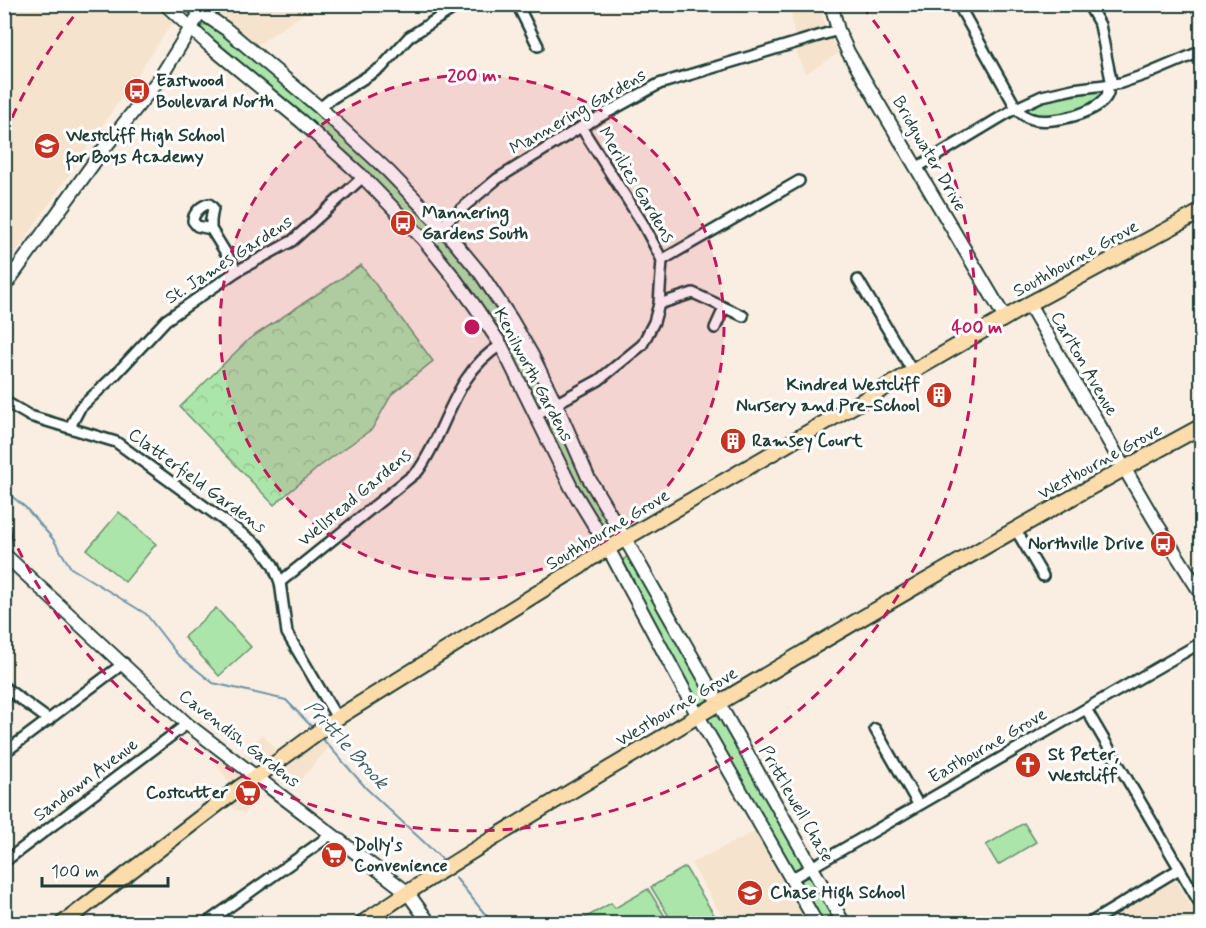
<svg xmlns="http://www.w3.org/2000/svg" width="1206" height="928" font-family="Mynerve,sans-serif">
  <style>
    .built { fill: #f6e3cd }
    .green { fill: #ace5aa; stroke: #66916f; stroke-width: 1.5 }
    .park { fill: url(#park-crowns); stroke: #66916f; stroke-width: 1.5 }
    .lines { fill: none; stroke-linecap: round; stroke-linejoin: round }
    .stream { stroke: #6b95ab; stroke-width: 2 }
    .street-casing { stroke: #1f3d34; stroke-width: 14 }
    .secondary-casing { stroke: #1f3d34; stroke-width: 16 }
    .primary-casing { stroke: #1f3d34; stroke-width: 18 }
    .street { stroke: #fff; stroke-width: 9 }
    .secondary { stroke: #fff; stroke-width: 12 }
    .primary { stroke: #fddcac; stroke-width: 14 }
    .ring { fill: none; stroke: #c2185b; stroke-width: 3; stroke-dasharray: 10 8 }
    .labels { text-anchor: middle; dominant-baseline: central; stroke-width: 6; stroke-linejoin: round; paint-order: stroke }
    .poi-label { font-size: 18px; font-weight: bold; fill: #1f3d34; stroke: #fff; text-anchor: start }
    .street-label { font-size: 18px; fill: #1f3d34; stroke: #fff }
    .water-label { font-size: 20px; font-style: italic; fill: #3f6266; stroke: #fff }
    .centre { fill: #c2185b; stroke: #fff; stroke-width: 3 }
    .ring-label { font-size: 18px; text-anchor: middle; font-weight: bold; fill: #c2185b; stroke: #fff; stroke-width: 6; stroke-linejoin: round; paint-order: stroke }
  </style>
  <defs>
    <pattern id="park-crowns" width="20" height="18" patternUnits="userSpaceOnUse" patternTransform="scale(1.5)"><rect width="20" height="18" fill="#ace5aa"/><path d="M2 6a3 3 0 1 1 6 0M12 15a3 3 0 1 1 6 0" fill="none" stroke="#94c593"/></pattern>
  </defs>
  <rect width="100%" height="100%" fill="#faeee2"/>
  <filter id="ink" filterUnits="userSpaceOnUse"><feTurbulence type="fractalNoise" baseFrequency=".0167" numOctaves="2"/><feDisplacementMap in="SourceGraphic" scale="12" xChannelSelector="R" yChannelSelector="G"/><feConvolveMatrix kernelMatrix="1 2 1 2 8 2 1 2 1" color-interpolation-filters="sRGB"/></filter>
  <g filter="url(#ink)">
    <g class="built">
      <polygon points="5,4 155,5 173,22 5,269"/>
      <polygon points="209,5 317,5 257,45"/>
      <polygon points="790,5 821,5 825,26 839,53 805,74 797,55"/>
      <polygon points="263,734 277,752 270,758 252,760 243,754"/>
      <polygon points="321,738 329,747 292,790 276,779 275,772"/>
      <polygon points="222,759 245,777 232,787 217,765"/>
      <polygon points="257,785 263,789 244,814 230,806"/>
      <polygon points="756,831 808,923 809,923 726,923 691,863"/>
      <polygon points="1176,880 1201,923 1103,923"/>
    </g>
    <g class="green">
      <polygon points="210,22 322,116 374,163 428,220 430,227 423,231 207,40 200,29 202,26"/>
      <path d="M1099,91L1104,94V97C1075,113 1064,117 1031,117L1025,111L1026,107L1046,101Z"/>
      <polygon points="439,236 444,237 501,310 551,399 548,404 540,406 537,403 514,358 489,316 434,245 435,239"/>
      <polygon points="553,413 557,416 617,535 616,538 607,538 580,490 547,423 548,417"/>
      <polygon points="119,512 156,544 125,582 87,550"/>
      <polygon points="629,555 708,698 706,705 703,707 698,705 623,560"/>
      <polygon points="216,608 251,647 219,676 184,637"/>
      <polygon points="714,714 721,721 804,860 802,868 796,870 792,869 707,721 709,716"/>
      <polygon points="1024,823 1036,842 998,865 986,845"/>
      <polygon points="685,867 719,923 673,923 651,887"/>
      <polygon points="807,877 812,877 840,923 823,923 801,886 802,880"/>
      <polygon points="648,889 669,923 576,923 611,903 615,908"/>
    </g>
    <polygon class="park" points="361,265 433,361 392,394 372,429 320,466 274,505 180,407 249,339"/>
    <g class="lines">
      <g class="stream">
        <polyline points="4,490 25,507 53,539 71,568 146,614 177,654 213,683 286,700 313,728"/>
        <polyline points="321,737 367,789 442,859"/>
        <polyline points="455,877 493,924"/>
      </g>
      <g class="street-casing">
        <g id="street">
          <polyline points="517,4 538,46"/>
          <path d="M958,4L1014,104C1018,111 1024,117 1032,119C1050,125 1102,113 1108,93L1107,86"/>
          <polyline points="1088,4 1100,25 1112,85"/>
          <polyline points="320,108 331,99 382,67 409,37 460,4"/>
          <polyline points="916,168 1016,108 1042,96 1073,89 1121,83 1150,73 1202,51"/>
          <path d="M211,229L197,226L193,221C193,214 201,205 209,204L213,208L211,220V229L237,271"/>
          <polyline points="424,240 497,179 581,127 659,84 838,30"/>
          <polyline points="662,260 799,181"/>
          <polyline points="858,280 913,372"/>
          <polyline points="659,304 693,293 743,316"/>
          <polyline points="715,328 724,308"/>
          <polyline points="4,401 30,416 116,442 259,546 273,565 280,582 287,633 337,718"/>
          <polyline points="537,414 599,380 642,345 654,322 659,304 662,260 643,224 581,127"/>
          <polyline points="70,427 80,408 115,375 166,320 237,271 292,241 363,177"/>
          <polyline points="1016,530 1043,576"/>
          <path d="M280,582L418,471C448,429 453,374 501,345"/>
          <polyline points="4,687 49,720"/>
          <polyline points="1086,709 1202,907"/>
          <polyline points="875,729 918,804"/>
          <polyline points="4,753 124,663"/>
          <polyline points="4,862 187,724"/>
          <polyline points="791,879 1202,642"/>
          <polyline points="205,924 332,834"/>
          <polyline points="1088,924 1179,869"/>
        </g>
      </g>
      <g class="secondary-casing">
        <g id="secondary">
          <polyline points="165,4 209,45 302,122 363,177 424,240 452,275 474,305 501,345 571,487 608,548 698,716 817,924"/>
          <polyline points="189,4 226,29 320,108 388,171 441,226 481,274 511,319 532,355 556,404 588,477 631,549 844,924"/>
          <polyline points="831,4 838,30 848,52 1005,318"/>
          <polyline points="4,287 106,146 160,78 200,13"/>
          <polyline points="1029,304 1155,521 1202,595"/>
          <polyline points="4,554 187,724 407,892 430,924"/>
        </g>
      </g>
      <g class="primary-casing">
        <g id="primary">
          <polyline points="62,924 240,787 269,768 337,718 581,566 590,559 1029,304 1202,211"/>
          <path d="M361,924C458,857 560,798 661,738C839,630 1019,525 1202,426"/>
        </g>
      </g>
      <use href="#street" class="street"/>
      <use href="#secondary" class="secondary"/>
      <use href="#primary" class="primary"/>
    </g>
  </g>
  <circle cx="472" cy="327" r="252" fill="#c2185b" fill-opacity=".12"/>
  <g class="ring">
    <circle cx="472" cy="327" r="252"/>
    <path d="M5 134A505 505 0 0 1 82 6M862 6A505 505 0 1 1 5 520"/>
  </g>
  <defs>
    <g id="bus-disc" transform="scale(1.35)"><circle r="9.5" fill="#c8321e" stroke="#fff"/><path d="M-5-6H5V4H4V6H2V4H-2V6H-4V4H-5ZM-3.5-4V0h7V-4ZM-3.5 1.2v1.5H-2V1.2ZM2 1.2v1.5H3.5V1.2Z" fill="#fff"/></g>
    <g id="school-disc" transform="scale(1.35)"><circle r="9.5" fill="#c8321e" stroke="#fff"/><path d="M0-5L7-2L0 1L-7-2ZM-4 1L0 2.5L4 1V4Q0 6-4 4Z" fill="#fff"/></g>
    <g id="building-disc" transform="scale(1.35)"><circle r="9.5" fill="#c8321e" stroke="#fff"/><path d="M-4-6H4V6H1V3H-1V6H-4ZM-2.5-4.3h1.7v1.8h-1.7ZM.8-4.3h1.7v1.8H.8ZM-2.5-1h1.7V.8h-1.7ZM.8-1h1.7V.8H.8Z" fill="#fff"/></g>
    <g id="church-disc" transform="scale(1.35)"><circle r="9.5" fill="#c8321e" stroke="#fff"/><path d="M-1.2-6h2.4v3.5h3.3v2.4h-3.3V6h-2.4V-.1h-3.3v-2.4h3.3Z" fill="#fff"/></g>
    <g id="supermarket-disc" transform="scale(1.35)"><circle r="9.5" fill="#c8321e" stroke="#fff"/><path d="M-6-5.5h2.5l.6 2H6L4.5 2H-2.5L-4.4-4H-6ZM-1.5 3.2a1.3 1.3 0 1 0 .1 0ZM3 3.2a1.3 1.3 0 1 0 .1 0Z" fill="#fff"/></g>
  </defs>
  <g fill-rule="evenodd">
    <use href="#bus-disc" x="137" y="91"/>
    <use href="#school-disc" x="47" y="146"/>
    <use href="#bus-disc" x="403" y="223"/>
    <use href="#building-disc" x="939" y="395"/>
    <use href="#building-disc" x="733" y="441"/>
    <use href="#bus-disc" x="1163" y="544"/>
    <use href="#church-disc" x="1028" y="765"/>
    <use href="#supermarket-disc" x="248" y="793"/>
    <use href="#supermarket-disc" x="334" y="855"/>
    <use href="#school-disc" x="750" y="893"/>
  </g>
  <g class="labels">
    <g class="poi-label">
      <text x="156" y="81">Eastwood<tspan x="156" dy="21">Boulevard North</tspan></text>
      <text x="66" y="136">Westcliff High School<tspan x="66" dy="21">for Boys Academy</tspan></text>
      <text x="422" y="213">Mannering<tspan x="422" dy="21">Gardens South</tspan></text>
      <text x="920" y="385" text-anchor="end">Kindred Westcliff<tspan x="920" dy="21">Nursery and Pre-School</tspan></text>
      <text x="752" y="441">Ramsey Court</text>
      <text x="1144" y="544" text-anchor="end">Northville Drive</text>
      <text x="1048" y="755">St Peter,<tspan x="1048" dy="21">Westcliff</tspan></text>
      <text x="228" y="793" text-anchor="end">Costcutter</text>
      <text x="354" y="845">Dolly's<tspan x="354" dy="21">Convenience</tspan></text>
      <text x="770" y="893">Chase High School</text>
    </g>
    <g class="street-label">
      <text transform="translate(578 112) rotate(-30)">Mannering Gardens</text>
      <text transform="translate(929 154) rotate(60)">Bridgwater Drive</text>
      <text transform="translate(636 185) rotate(59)">Merilies Gardens</text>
      <text transform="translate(1076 259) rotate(-29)">Southbourne Grove</text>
      <text transform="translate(229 260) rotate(-33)">St. James Gardens</text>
      <text transform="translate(1084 364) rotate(60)">Carlton Avenue</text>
      <text transform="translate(533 375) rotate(62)">Kenilworth Gardens</text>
      <text transform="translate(1100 462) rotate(-29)">Westbourne Grove</text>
      <text transform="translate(197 481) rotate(36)">Clatterfield Gardens</text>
      <text transform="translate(355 498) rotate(-40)">Wellstead Gardens</text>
      <text transform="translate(608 530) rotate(-31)">Southbourne Grove</text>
      <text transform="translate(677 707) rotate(-31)">Westbourne Grove</text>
      <text transform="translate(239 739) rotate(38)">Cavendish Gardens</text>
      <text transform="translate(988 746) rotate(-30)">Eastbourne Grove</text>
      <text transform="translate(86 780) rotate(-37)">Sandown Avenue</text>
      <text transform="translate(796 804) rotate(60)">Prittlewell Chase</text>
    </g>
    <g class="water-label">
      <text transform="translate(346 745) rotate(47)">Prittle Brook</text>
    </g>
  </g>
  <circle cx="472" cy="327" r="9" class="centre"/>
  <g class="ring-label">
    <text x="472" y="81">200 m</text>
    <text x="977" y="333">400 m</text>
  </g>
  <rect width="1206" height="928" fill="none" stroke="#fff" stroke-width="24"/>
  <rect x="12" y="12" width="1182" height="904" fill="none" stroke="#1f3d34" stroke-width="2" filter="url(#ink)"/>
  <path d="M42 877v9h126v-9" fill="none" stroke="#1f3d34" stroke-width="3"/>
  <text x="51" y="877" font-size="18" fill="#1f3d34" stroke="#ffffff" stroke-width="4.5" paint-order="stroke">100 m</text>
</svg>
